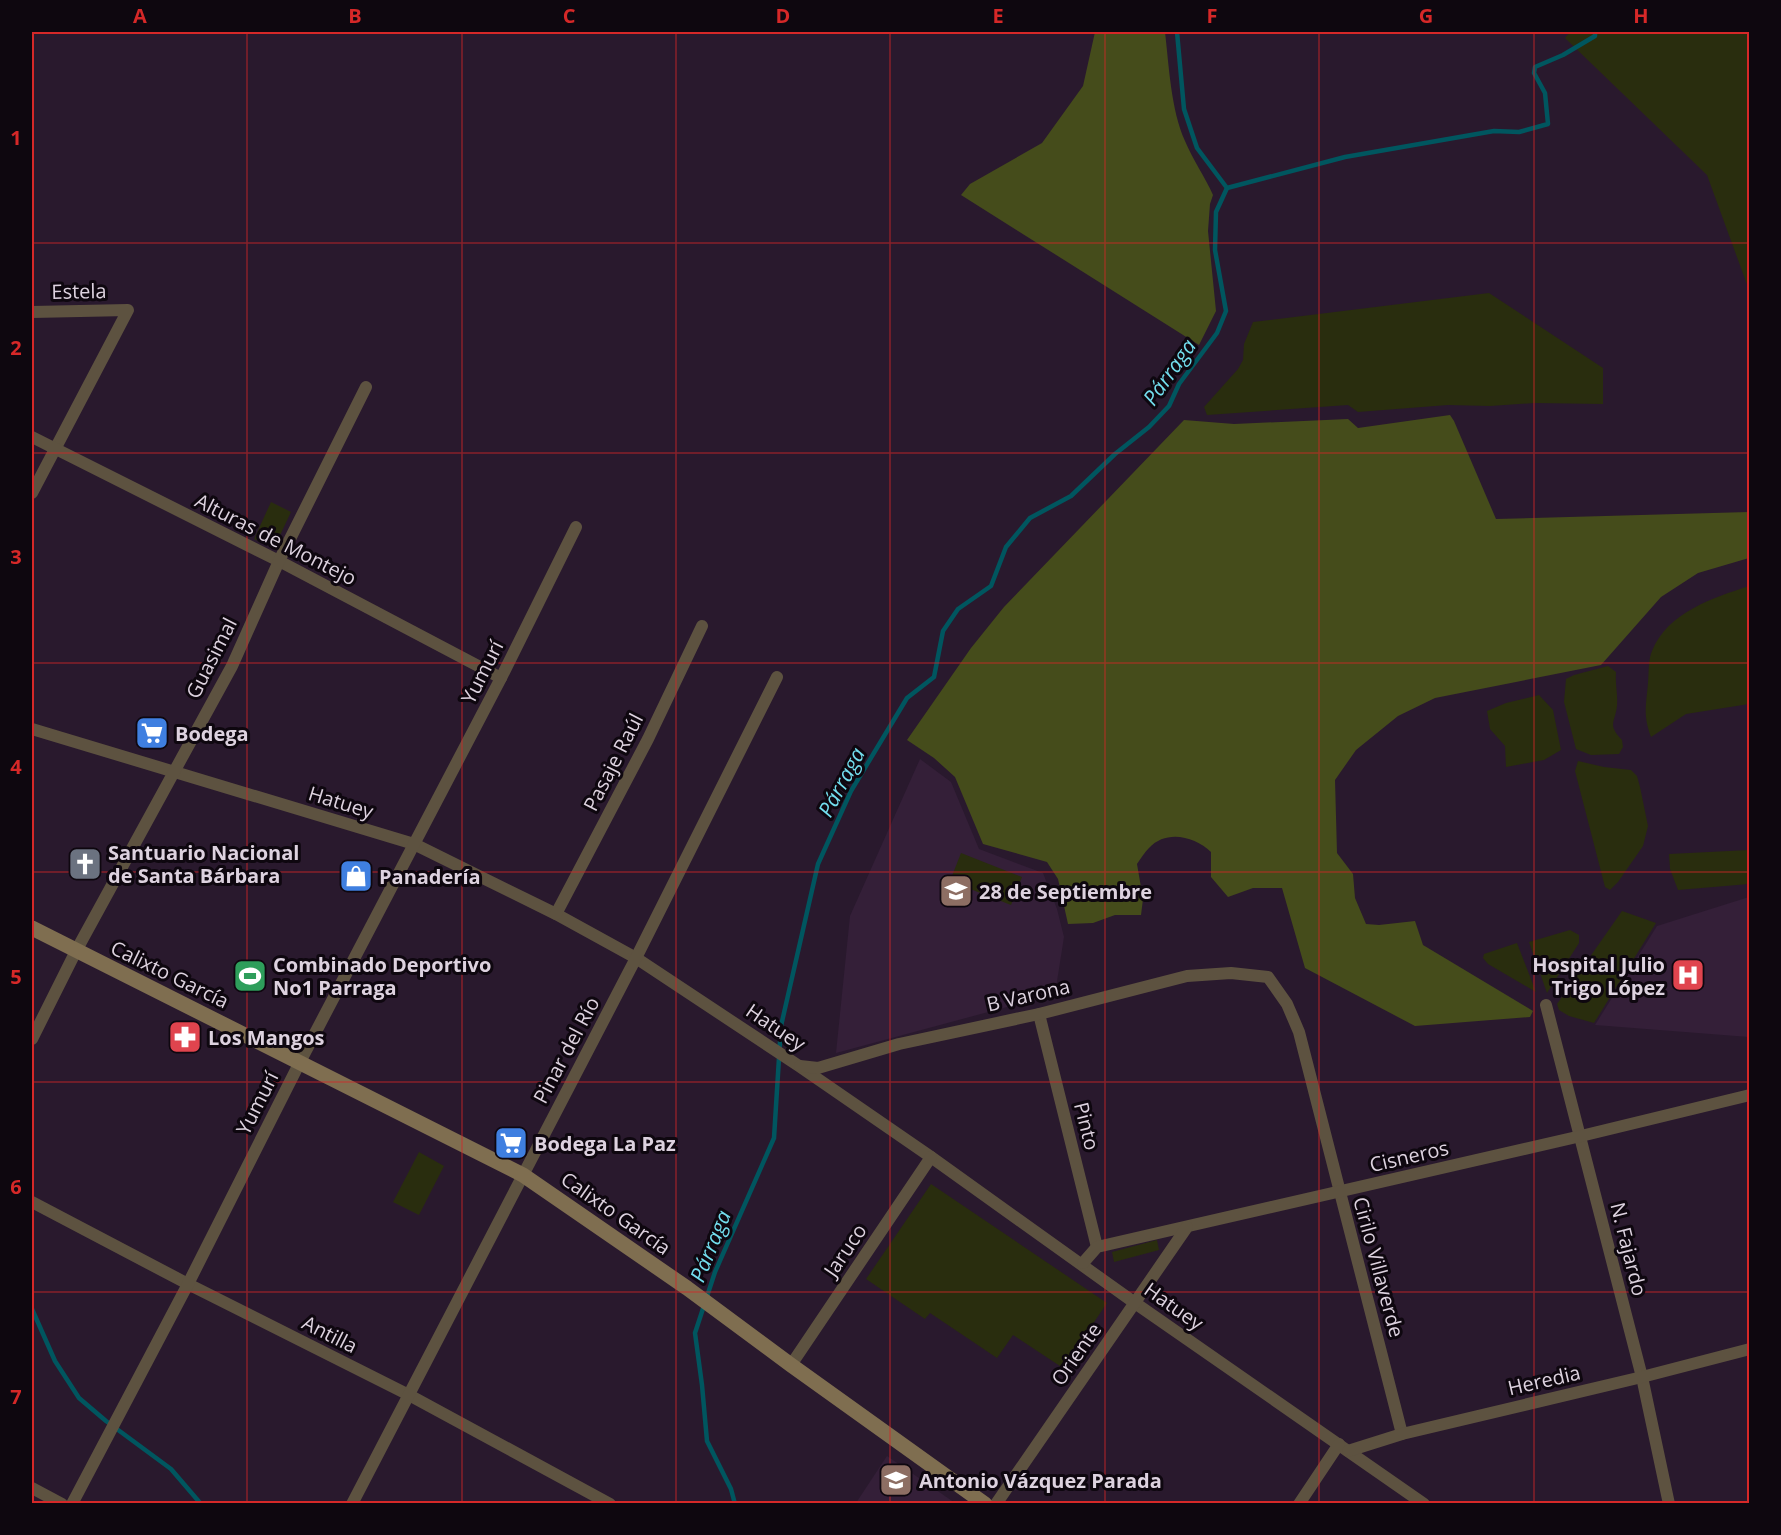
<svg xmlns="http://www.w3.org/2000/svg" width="1781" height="1535" font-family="'Open Sans',sans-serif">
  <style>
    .built { fill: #341f38 }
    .green { fill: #292d0e }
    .forest { fill: #454c1b }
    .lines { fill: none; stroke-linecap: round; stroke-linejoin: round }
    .stream { stroke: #00565f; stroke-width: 4.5 }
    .minor { stroke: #5d5240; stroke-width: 12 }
    .secondary { stroke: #7f6e50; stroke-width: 15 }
    .grid { fill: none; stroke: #d62828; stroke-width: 1.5; stroke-opacity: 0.55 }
    .labels { text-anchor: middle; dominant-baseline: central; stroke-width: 6; stroke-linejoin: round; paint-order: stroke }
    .street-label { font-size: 20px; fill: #ddd2df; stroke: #0e070f }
    .poi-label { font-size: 20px; font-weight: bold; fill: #ddd2df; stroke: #0e070f; text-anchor: start }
    .water-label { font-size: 21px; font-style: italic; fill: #73deee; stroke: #0e070f }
    .neatline { fill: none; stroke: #d62828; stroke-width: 2 }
    .grid-label { font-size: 20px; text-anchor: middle; font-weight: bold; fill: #d62828 }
  </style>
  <rect width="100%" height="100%" fill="#29192d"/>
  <g class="built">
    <polygon points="920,759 951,782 979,849 1043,873 1057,909 1064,937 1055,994 836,1053 850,916"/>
    <polygon points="1749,897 1749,1037 1595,1025 1657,926"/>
    <polygon points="887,1456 955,1503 856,1503"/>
  </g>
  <g class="green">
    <polygon points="1570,32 1749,32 1749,290 1707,175 1565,38"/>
    <polygon points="1489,293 1603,368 1603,404 1535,403 1490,406 1448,405 1358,412 1348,405 1207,415 1204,407 1238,369 1243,360 1244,344 1253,322"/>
    <polygon points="271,502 291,512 274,548 254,539"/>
    <path d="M1749,586V704L1686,714L1651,737C1643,715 1646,706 1648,683C1649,673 1648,660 1652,651C1668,612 1713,598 1749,586Z"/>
    <path d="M1608,666L1616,672C1615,684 1618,695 1617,706C1615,723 1607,724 1622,740L1623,747L1619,754L1591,755L1576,749L1564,702L1566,679L1574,675Z"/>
    <polygon points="1539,695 1553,710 1561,750 1544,760 1506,767 1505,746 1490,729 1487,711 1506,703"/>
    <polygon points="1578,761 1604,767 1631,770 1637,776 1640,787 1648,826 1643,846 1618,882 1610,890 1605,887 1575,771"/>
    <polygon points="1749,850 1749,884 1678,890 1670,869 1669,854"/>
    <polygon points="961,853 1022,877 1011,905 950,881"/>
    <polygon points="1622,911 1656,923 1594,1023 1569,1016 1559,1010 1557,1004"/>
    <polygon points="1570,930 1579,935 1579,943 1547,993 1529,942"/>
    <polygon points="1517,943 1536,992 1488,964 1483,958 1484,954"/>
    <polygon points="419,1152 444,1166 419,1215 393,1202"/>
    <polygon points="931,1184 1107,1303 1063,1368 1013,1335 997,1358 930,1313 925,1319 866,1279"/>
    <polygon points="1157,1240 1159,1250 1114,1262 1112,1252"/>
  </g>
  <g class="forest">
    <path d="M1095,32H1165C1169,66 1171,110 1185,141C1193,160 1205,177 1213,195L1210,204L1208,231L1216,311L1199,345L961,195L970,184L1042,143L1083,86Z"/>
    <path d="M1450,415L1454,421L1496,519L1749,512V558L1698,573L1661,597L1601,665L1435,698L1398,716L1356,750L1335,780L1337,853L1353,874L1355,898L1366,924L1379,925L1415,921L1423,945L1533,1011L1530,1017L1415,1026L1305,968L1282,888H1253L1228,897L1211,877V852C1195,837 1167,829 1149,848C1145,852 1141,858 1137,864L1143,899L1141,915H1115L1093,923L1068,924L1058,879L1047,862L983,844L955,777L934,758L907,740L971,648L1004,607L1184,420L1234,424L1348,419L1358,428Z"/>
  </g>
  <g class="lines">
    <g class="stream">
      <polyline points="1177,32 1184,109 1197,148 1227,188"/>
      <polyline points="1227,188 1345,157 1494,131 1519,132 1548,124 1545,93 1534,73 1535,67 1563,55 1595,36 1595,32"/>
      <polyline points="32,1309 55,1361 79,1398 106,1421 171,1469 201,1504"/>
      <polyline points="735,1504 731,1489 707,1441 702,1385 695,1333 715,1272 774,1138 781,1026 818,864 851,791 907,698 934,677 943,631 958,609 991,586 1006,547 1030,518 1071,496 1115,454 1149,427 1169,406 1179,384 1217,333 1226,311 1215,250 1216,212 1227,188"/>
    </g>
    <g class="minor">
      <polyline points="32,312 128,310 32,493"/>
      <polyline points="32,437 279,561 501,678"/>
      <polyline points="32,729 414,844 556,914 636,958 799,1066 931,1157 1135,1303 1424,1504"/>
      <polyline points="556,914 648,739 702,626"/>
      <polyline points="1546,1005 1642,1377 1669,1504"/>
      <polyline points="1039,1014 1097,1247"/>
      <polyline points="32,1039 76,951 232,666 279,561 366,387"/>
      <polyline points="800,1066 818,1068 899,1044 1039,1014 1187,976 1231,973 1268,977 1287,1004 1299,1032 1402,1434"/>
      <polyline points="32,1202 188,1284 409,1395 610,1504"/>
      <polyline points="1083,1263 1097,1247 1581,1136 1750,1095"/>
      <polyline points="791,1365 931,1157"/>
      <polyline points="1348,1451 1402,1434 1642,1377 1750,1349"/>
      <polyline points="32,1488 62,1504"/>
      <polyline points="72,1504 188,1284 300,1062 501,678 576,527"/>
      <polyline points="352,1504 636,958 777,677"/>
      <polyline points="996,1504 1187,1227"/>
      <polyline points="1299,1504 1339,1444"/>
    </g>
    <polyline class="secondary" points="32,928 523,1175 687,1288 791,1365 985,1504"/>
  </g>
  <path class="grid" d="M247,32V1504M462,32V1504M676,32V1504M890,32V1504M1105,32V1504M1319,32V1504M1534,32V1504M32,243H1750M32,453H1750M32,663H1750M32,872H1750M32,1082H1750M32,1292H1750"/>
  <defs>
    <g id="supermarket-square" transform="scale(1.725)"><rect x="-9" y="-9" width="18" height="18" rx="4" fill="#3f7fe0" stroke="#0e070f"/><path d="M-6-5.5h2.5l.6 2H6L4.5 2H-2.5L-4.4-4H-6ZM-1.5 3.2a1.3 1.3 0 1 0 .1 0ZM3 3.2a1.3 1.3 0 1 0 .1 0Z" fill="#fff"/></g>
    <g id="church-square" transform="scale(1.725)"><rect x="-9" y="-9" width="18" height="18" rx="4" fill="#6b7280" stroke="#0e070f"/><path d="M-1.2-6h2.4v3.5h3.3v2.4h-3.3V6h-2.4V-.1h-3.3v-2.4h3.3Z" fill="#fff"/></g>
    <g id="shop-square" transform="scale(1.725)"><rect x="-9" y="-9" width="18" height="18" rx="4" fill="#3f7fe0" stroke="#0e070f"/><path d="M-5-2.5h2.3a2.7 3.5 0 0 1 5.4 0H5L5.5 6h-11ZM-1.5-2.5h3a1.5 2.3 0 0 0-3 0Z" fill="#fff"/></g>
    <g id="school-square" transform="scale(1.725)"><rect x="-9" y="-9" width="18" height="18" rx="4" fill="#8d6e63" stroke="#0e070f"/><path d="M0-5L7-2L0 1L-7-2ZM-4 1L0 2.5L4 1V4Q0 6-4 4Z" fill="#fff"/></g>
    <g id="hospital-square" transform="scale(1.725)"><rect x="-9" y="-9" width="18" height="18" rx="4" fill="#e0444e" stroke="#0e070f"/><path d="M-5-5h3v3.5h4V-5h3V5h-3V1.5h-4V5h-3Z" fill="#fff"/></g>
    <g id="stadium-square" transform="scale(1.725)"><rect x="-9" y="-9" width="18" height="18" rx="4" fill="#2e9e5b" stroke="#0e070f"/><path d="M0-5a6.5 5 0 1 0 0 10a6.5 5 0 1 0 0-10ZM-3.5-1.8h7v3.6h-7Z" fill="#fff"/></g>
    <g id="pharmacy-square" transform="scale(1.725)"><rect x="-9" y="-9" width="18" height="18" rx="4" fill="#e0444e" stroke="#0e070f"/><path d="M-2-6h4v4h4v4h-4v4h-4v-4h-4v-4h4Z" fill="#fff"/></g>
  </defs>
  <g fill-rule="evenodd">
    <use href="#supermarket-square" x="152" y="733"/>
    <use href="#church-square" x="85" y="864"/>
    <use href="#shop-square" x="356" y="876"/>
    <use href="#school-square" x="956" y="891"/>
    <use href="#hospital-square" x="1688" y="975"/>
    <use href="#stadium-square" x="250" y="976"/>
    <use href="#pharmacy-square" x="185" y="1037"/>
    <use href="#supermarket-square" x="511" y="1143"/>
    <use href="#school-square" x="896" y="1480"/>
  </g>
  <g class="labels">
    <g class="street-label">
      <text transform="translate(79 291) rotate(-1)">Estela</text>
      <text transform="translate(276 539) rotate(27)">Alturas de Montejo</text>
      <text transform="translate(211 658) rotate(-63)">Guasimal</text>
      <text transform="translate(482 672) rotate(-63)">Yumurí</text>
      <text transform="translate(613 762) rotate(-63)">Pasaje Raúl</text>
      <text transform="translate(341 802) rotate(17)">Hatuey</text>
      <text transform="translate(170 974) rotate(26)">Calixto García</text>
      <text transform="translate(1028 995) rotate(-13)">B Varona</text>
      <text transform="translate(776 1027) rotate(34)">Hatuey</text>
      <text transform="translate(566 1050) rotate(-62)">Pinar del Río</text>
      <text transform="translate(257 1103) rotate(-63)">Yumurí</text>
      <text transform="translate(1087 1126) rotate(76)">Pinto</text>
      <text transform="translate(1409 1156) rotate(-13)">Cisneros</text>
      <text transform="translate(616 1213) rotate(35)">Calixto García</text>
      <text transform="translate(1629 1249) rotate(76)">N. Fajardo</text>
      <text transform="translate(845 1250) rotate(-56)">Jaruco</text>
      <text transform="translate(1379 1267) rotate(75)">Cirilo Villaverde</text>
      <text transform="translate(1174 1306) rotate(35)">Hatuey</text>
      <text transform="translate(330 1334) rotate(27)">Antilla</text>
      <text transform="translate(1076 1354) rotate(-55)">Oriente</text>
      <text transform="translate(1544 1380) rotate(-13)">Heredia</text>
    </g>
    <g class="poi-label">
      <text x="175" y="733">Bodega</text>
      <text x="108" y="852">Santuario Nacional<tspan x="108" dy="23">de Santa Bárbara</tspan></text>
      <text x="379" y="876">Panadería</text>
      <text x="979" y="891">28 de Septiembre</text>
      <text x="273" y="964">Combinado Deportivo<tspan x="273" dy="23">No1 Parraga</tspan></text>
      <text x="1665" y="964" text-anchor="end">Hospital Julio<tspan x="1665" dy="23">Trigo López</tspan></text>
      <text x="208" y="1037">Los Mangos</text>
      <text x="534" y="1143">Bodega La Paz</text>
      <text x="919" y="1480">Antonio Vázquez Parada</text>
    </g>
    <g class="water-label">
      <text transform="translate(1169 372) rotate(-55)">Párraga</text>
      <text transform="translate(841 782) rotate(-62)">Párraga</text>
      <text transform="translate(710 1246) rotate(-68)">Párraga</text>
    </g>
  </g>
  <rect width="1781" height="1535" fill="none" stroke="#0e070f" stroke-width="66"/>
  <rect x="33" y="33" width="1715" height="1469" class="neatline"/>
  <g class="grid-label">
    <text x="140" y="23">A</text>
    <text x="355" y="23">B</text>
    <text x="569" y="23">C</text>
    <text x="783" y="23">D</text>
    <text x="998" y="23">E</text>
    <text x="1212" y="23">F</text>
    <text x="1426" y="23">G</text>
    <text x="1641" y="23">H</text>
    <text x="16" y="145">1</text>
    <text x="16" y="355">2</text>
    <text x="16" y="564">3</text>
    <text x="16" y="774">4</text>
    <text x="16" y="984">5</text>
    <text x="16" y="1194">6</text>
    <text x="16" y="1404">7</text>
  </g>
</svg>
